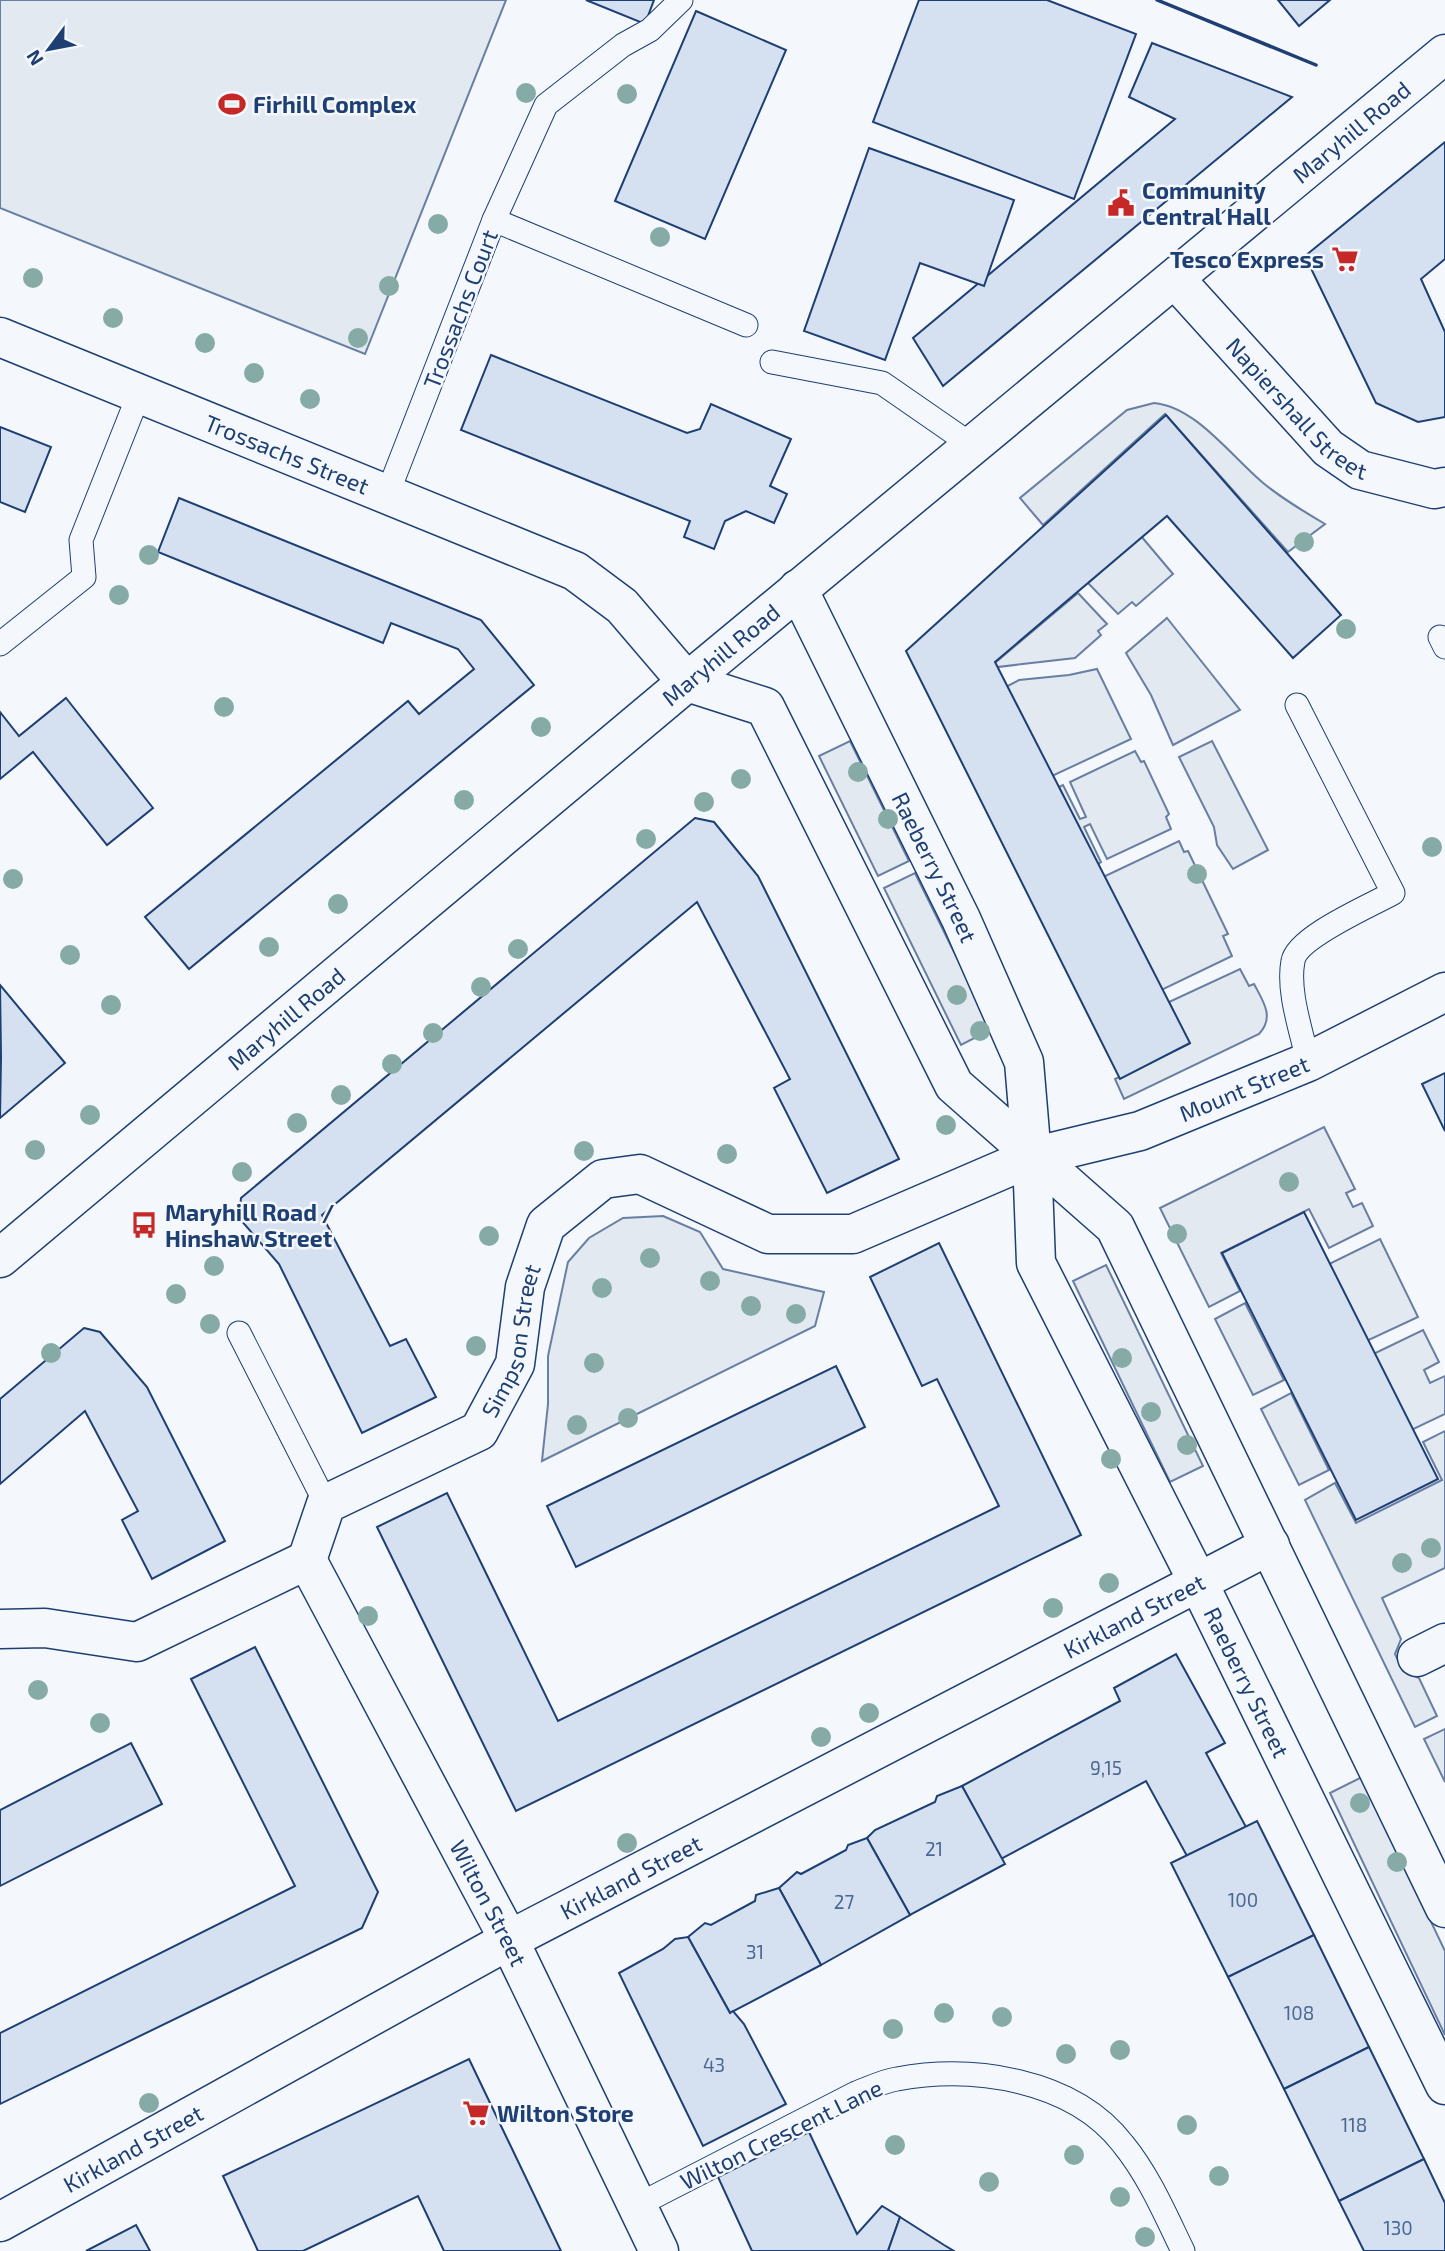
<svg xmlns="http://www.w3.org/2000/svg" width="1445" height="2251" font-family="'Exo 2',sans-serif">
<rect width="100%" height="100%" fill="#f4f7fb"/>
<g fill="#e3e9f0" stroke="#687fa3" stroke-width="2">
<path d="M0 0H506L365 354 0 208Z"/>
<path d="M1154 403C1196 407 1230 455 1262 482 1281 498 1303 511 1325 524L1288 552 1165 414 1043 525 1020 498 1127 410Z"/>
<path d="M1141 536 1173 574 1136 606 1132 602 1118 614 1088 583Z"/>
<path d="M1078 593 1107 624 1098 631 1101 635 1075 658 989 668Z"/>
<path d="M1167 618 1240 710 1173 745 1151 695 1126 653Z"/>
<path d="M1097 669 1131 739 1052 776 1000 690 1019 680 1069 675Z"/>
<path d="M850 741 909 861 878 876 819 756Z"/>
<path d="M1212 741 1268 850 1233 869 1217 845 1214 827 1179 757Z"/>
<path d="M1135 751 1141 762 1144 761 1169 814 1166 817 1171 829 1107 859 1090 824 1084 827 1101 862 1096 865 1059 787 1063 785 1080 819 1086 817 1070 782Z"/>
<path d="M1179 841 1184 852 1188 851 1228 934 1223 936 1232 956 1149 996 1101 878Z"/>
<path d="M915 873 992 1029 961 1045 884 888Z"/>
<path d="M1240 969 1249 986 1254 984C1263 1001 1275 1017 1259 1034L1124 1099 1115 1079 1189 1044 1169 1002Z"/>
<path d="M1324 1127 1355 1189 1346 1193 1353 1207 1362 1203 1373 1226 1329 1248 1309 1209 1221 1253 1240 1291 1209 1307 1160 1208Z"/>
<path d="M663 1216 700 1232 723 1269 824 1292 815 1326 542 1461 548 1404V1356L568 1262 589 1238 623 1218Z"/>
<path d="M1380 1239 1418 1317 1358 1345 1321 1268Z"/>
<path d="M1106 1265 1203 1466 1170 1482 1073 1281Z"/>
<path d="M1245 1303 1284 1380 1253 1395 1215 1319Z"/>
<path d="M1423 1330 1439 1362 1424 1370 1430 1383 1445 1376V1414L1403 1434 1365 1358Z"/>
<path d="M1291 1393 1329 1470 1299 1485 1261 1409Z"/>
<path d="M1445 1431V1568L1382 1598 1401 1639 1395 1654 1403 1671 1419 1678 1437 1716 1415 1727 1305 1500 1335 1483 1356 1523 1442 1480 1423 1442Z"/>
<path d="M1445 1729V1782L1424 1739Z"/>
<path d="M1362 1777 1445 1951V2035L1330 1793Z"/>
</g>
<g fill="#d5e0f0" stroke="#1d3f73" stroke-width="2">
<path d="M586 0H654L645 24Z"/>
<path d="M919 0H1047L1136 34 1074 199 873 122Z"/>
<path d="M1278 0H1330L1299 26Z"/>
<path d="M696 11 786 50 705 239 615 201Z"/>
<path d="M1152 43 1292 97 943 386 913 338 1175 119 1129 97Z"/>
<path d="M1445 142V259L1421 279 1445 332V417L1418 422 1376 403 1305 256Z"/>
<path d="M869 148 1014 200 984 286 920 263 885 360 804 331Z"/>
<path d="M491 355 687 433 700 429 711 404 791 439 770 486 787 494 774 523 746 511 725 521 714 549 684 537 690 521 461 430Z"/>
<path d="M1166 415 1341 615 1293 658 1167 516 995 662 1190 1043 1120 1079 906 651Z"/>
<path d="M0 427 51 447 25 512 0 502Z"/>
<path d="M179 498 481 620 534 685 189 969 145 917 408 701 419 714 474 669 458 649 391 623 383 643 158 552Z"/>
<path d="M66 698 153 808 107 845 33 752 0 779V712L19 736Z"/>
<path d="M695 818 714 822 758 876 899 1159 827 1193 774 1088 790 1079 697 902 322 1215 390 1346 406 1339 436 1397 362 1433 279 1264 239 1218 241 1198Z"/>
<path d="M0 985 65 1063 0 1118 1 1057Z"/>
<path d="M1445 1073V1131L1422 1084Z"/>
<path d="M1304 1212 1438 1479 1356 1520 1222 1253Z"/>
<path d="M939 1243 1081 1535 516 1811 377 1527 447 1493 558 1721 999 1506 937 1379 922 1386 870 1277Z"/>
<path d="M84 1328 100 1332 147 1387 225 1541 152 1579 122 1520 138 1511 85 1411 0 1484V1399Z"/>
<path d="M836 1366 865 1427 576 1567 547 1506Z"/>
<path d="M255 1647 378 1892 362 1928 0 2104V2033L295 1886 191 1679Z"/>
<path d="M1176 1654 1225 1743 1206 1753 1246 1827 1187 1856 1146 1781 1001 1859 962 1786 1120 1701 1114 1688Z"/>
<path d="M131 1743 162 1804 0 1886V1810Z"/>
<path d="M962 1786 1005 1864 910 1915 867 1838 875 1830 935 1802 937 1796Z"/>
<path d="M1257 1821 1314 1935 1228 1977 1171 1863Z"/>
<path d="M867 1838 910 1915 821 1965 779 1888 797 1872 801 1874 846 1850 848 1845Z"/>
<path d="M779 1888 821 1965 730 2013 688 1937 705 1923 711 1925 755 1901 756 1895Z"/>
<path d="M1314 1935 1369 2047 1284 2089 1228 1977Z"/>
<path d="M688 1937 730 2013 733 2011 744 2024 786 2104 703 2146 619 1973 663 1949 675 1939Z"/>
<path d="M1369 2047 1424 2159 1339 2201 1284 2089Z"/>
<path d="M469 2059 561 2251H444L418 2196 303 2251H258L223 2176Z"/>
<path d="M809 2132 857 2234 882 2206 900 2217 888 2251H752L718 2177Z"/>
<path d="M1424 2159 1445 2203V2251H1364L1339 2201Z"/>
<path d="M900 2217 944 2245 954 2251H888Z"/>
<path d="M136 2225 150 2251H86Z"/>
</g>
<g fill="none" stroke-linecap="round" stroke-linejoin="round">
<defs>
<g id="lane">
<path d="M494 220 546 105 623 45 650 30 681 0"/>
<path d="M772 362 882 383 973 446"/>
<path d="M387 495 494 220 746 325"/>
<path d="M1440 637 1445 647"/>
<path d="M0 644 84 577 81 540 139 394"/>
<path d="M1297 705 1393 893C1370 906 1297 937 1293 961 1287 992 1302 1032 1308 1062"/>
<path d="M239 1333 326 1504"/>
<path d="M636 2206 856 2093C870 2088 883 2081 897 2079 973 2065 1073 2079 1123 2144 1149 2176 1165 2214 1183 2251"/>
</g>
<g id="street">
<path id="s1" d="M0 337 575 571 622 606 687 682 765 707 954 1085 1115 1227 1445 1908"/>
<path id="s2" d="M798 589 961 919 1024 1062 1032 1157 1036 1263 1198 1582 1445 2085"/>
<path id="s3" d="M307 1560 509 1940 659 2251"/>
<path id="s4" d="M0 1629 45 1628 137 1642 307 1560 326 1504 479 1431 515 1364 525 1287 546 1225 603 1179 640 1174 768 1234H853L1032 1157 1140 1131 1308 1062 1445 992"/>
<path d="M1417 1657 1445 1643"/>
<path id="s5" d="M0 2222 509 1940 1270 1545"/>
</g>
<g id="secondary">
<path id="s6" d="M1176 280 1328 448 1360 470 1434 489 1445 487"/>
<path id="s7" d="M0 1258 687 682 1445 54"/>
</g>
</defs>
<use href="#lane" stroke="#1d3f73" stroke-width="25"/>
<use href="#street" stroke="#1d3f73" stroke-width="41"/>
<use href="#secondary" stroke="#1d3f73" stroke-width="41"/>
<use href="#lane" stroke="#f4f7fb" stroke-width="23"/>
<use href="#street" stroke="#f4f7fb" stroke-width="38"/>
<use href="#secondary" stroke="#f4f7fb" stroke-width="38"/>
<path stroke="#1d3f73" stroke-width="3.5" d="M1157 0 1316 65"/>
</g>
<g fill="#86aba6">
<circle cx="526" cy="93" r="10"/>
<circle cx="627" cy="94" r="10"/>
<circle cx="438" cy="224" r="10"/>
<circle cx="660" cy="237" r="10"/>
<circle cx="33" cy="278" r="10"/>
<circle cx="389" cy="286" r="10"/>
<circle cx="113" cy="318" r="10"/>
<circle cx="358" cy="338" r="10"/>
<circle cx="205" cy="343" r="10"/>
<circle cx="254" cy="373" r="10"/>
<circle cx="310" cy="399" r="10"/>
<circle cx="1304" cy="542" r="10"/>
<circle cx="149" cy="555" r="10"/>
<circle cx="119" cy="595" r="10"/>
<circle cx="1346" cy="629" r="10"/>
<circle cx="224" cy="707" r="10"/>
<circle cx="541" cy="727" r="10"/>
<circle cx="858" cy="772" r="10"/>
<circle cx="741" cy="779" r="10"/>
<circle cx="464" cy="800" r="10"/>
<circle cx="704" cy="802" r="10"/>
<circle cx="888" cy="819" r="10"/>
<circle cx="646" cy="839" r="10"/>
<circle cx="1432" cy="847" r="10"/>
<circle cx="1197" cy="874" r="10"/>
<circle cx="13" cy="879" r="10"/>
<circle cx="338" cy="904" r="10"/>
<circle cx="269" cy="947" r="10"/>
<circle cx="518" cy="949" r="10"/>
<circle cx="70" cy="955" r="10"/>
<circle cx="481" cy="987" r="10"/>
<circle cx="957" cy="995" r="10"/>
<circle cx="111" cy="1005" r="10"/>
<circle cx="980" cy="1031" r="10"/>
<circle cx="433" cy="1033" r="10"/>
<circle cx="392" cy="1064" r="10"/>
<circle cx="341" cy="1095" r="10"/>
<circle cx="90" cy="1115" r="10"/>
<circle cx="297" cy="1123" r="10"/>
<circle cx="946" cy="1125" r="10"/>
<circle cx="35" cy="1150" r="10"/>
<circle cx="584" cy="1151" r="10"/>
<circle cx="727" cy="1154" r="10"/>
<circle cx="242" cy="1172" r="10"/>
<circle cx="1289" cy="1182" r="10"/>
<circle cx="1177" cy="1234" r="10"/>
<circle cx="489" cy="1236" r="10"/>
<circle cx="650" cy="1258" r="10"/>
<circle cx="214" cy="1266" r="10"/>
<circle cx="710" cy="1281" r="10"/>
<circle cx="602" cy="1288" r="10"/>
<circle cx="176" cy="1294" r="10"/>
<circle cx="751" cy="1306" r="10"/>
<circle cx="796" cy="1314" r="10"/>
<circle cx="210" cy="1324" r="10"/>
<circle cx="476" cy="1346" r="10"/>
<circle cx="51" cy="1353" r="10"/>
<circle cx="1122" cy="1358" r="10"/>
<circle cx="594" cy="1363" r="10"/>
<circle cx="1151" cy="1412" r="10"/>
<circle cx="628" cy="1418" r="10"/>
<circle cx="577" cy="1425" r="10"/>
<circle cx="1187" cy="1445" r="10"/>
<circle cx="1111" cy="1459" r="10"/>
<circle cx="1431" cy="1548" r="10"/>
<circle cx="1402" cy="1563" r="10"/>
<circle cx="1109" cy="1583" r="10"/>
<circle cx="1053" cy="1608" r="10"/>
<circle cx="368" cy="1616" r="10"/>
<circle cx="38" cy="1690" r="10"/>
<circle cx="869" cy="1713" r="10"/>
<circle cx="100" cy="1723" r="10"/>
<circle cx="821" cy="1737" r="10"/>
<circle cx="1360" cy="1803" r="10"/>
<circle cx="627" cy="1843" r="10"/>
<circle cx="1397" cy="1862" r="10"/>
<circle cx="944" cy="2013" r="10"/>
<circle cx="1002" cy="2017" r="10"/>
<circle cx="893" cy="2029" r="10"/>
<circle cx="1120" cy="2050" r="10"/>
<circle cx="1066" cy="2054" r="10"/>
<circle cx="149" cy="2103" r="10"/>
<circle cx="1187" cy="2125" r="10"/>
<circle cx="895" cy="2145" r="10"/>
<circle cx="1074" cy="2155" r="10"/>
<circle cx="1219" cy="2176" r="10"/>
<circle cx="989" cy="2182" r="10"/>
<circle cx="1120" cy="2197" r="10"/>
<circle cx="1145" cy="2237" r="10"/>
</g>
<defs>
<symbol id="stadium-bare" viewBox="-9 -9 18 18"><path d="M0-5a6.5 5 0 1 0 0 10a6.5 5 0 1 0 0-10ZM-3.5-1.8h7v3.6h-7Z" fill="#c62828" stroke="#f4f7fb" stroke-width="2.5" paint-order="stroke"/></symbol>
<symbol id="civic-bare" viewBox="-9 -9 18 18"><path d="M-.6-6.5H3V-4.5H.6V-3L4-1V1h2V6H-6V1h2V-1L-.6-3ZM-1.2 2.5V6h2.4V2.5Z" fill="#c62828" stroke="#f4f7fb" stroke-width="2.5" paint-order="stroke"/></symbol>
<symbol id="supermarket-bare" viewBox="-9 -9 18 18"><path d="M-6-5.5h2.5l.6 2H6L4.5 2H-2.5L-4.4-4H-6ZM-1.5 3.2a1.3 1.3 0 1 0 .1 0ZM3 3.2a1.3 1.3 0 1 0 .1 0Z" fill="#c62828" stroke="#f4f7fb" stroke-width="2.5" paint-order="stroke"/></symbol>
<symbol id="bus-bare" viewBox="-9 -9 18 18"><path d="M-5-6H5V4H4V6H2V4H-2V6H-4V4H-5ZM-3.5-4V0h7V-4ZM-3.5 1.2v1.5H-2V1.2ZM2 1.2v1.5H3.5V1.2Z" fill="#c62828" stroke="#f4f7fb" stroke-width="2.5" paint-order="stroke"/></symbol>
</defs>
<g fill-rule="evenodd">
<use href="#stadium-bare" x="213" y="85" width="38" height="38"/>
<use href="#civic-bare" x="1102" y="184" width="38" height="38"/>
<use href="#supermarket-bare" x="1326" y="240" width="38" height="38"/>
<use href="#bus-bare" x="125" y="1206" width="38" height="38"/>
<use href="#supermarket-bare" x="457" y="2094" width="38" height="38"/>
</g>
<g text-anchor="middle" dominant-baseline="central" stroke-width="5" stroke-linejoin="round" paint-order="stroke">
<g font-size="19" fill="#4b6792">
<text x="1106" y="1767">9,15</text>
<text x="934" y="1848">21</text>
<text x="1243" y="1899">100</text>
<text x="844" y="1901">27</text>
<text x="755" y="1951">31</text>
<text x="1299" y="2012">108</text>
<text x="714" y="2064">43</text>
<text x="1354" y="2124">118</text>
<text x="1398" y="2227">130</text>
</g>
<g font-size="23" font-weight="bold" fill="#1d3f73" stroke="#f4f7fb" text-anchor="start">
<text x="253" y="104">Firhill Complex</text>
<text x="1142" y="190">Community<tspan x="1142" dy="26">Central Hall</tspan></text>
<text x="1324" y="259" text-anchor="end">Tesco Express</text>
<text x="165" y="1212">Maryhill Road /<tspan x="165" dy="26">Hinshaw Street</tspan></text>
<text x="497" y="2113">Wilton Store</text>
</g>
<g font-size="23" fill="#1d3f73" stroke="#f4f7fb">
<text stroke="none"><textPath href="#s7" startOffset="1759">Maryhill Road</textPath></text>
<text transform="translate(460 309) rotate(-69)">Trossachs Court</text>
<text stroke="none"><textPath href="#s6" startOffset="177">Napiershall Street</textPath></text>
<text stroke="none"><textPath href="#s1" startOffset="310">Trossachs Street</textPath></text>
<text stroke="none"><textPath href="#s7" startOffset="940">Maryhill Road</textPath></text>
<text stroke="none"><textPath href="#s2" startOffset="310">Raeberry Street</textPath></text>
<text stroke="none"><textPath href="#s7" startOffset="373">Maryhill Road</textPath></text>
<text stroke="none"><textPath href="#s4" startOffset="1530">Mount Street</textPath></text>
<text stroke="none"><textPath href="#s4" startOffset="653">Simpson Street</textPath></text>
<text stroke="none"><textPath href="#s5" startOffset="1286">Kirkland Street</textPath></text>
<text stroke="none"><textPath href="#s2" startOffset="1195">Raeberry Street</textPath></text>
<text stroke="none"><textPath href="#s5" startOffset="719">Kirkland Street</textPath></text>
<text stroke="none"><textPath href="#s3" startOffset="388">Wilton Street</textPath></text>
<text transform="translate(781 2134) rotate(-26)">Wilton Crescent Lane</text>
<text stroke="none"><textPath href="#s5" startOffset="152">Kirkland Street</textPath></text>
</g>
</g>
<g transform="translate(49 49) rotate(238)" stroke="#f4f7fb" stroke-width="5" paint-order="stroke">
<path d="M0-5L12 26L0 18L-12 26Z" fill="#1d3f73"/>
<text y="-10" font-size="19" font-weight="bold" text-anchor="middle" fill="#1d3f73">N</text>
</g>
</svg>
